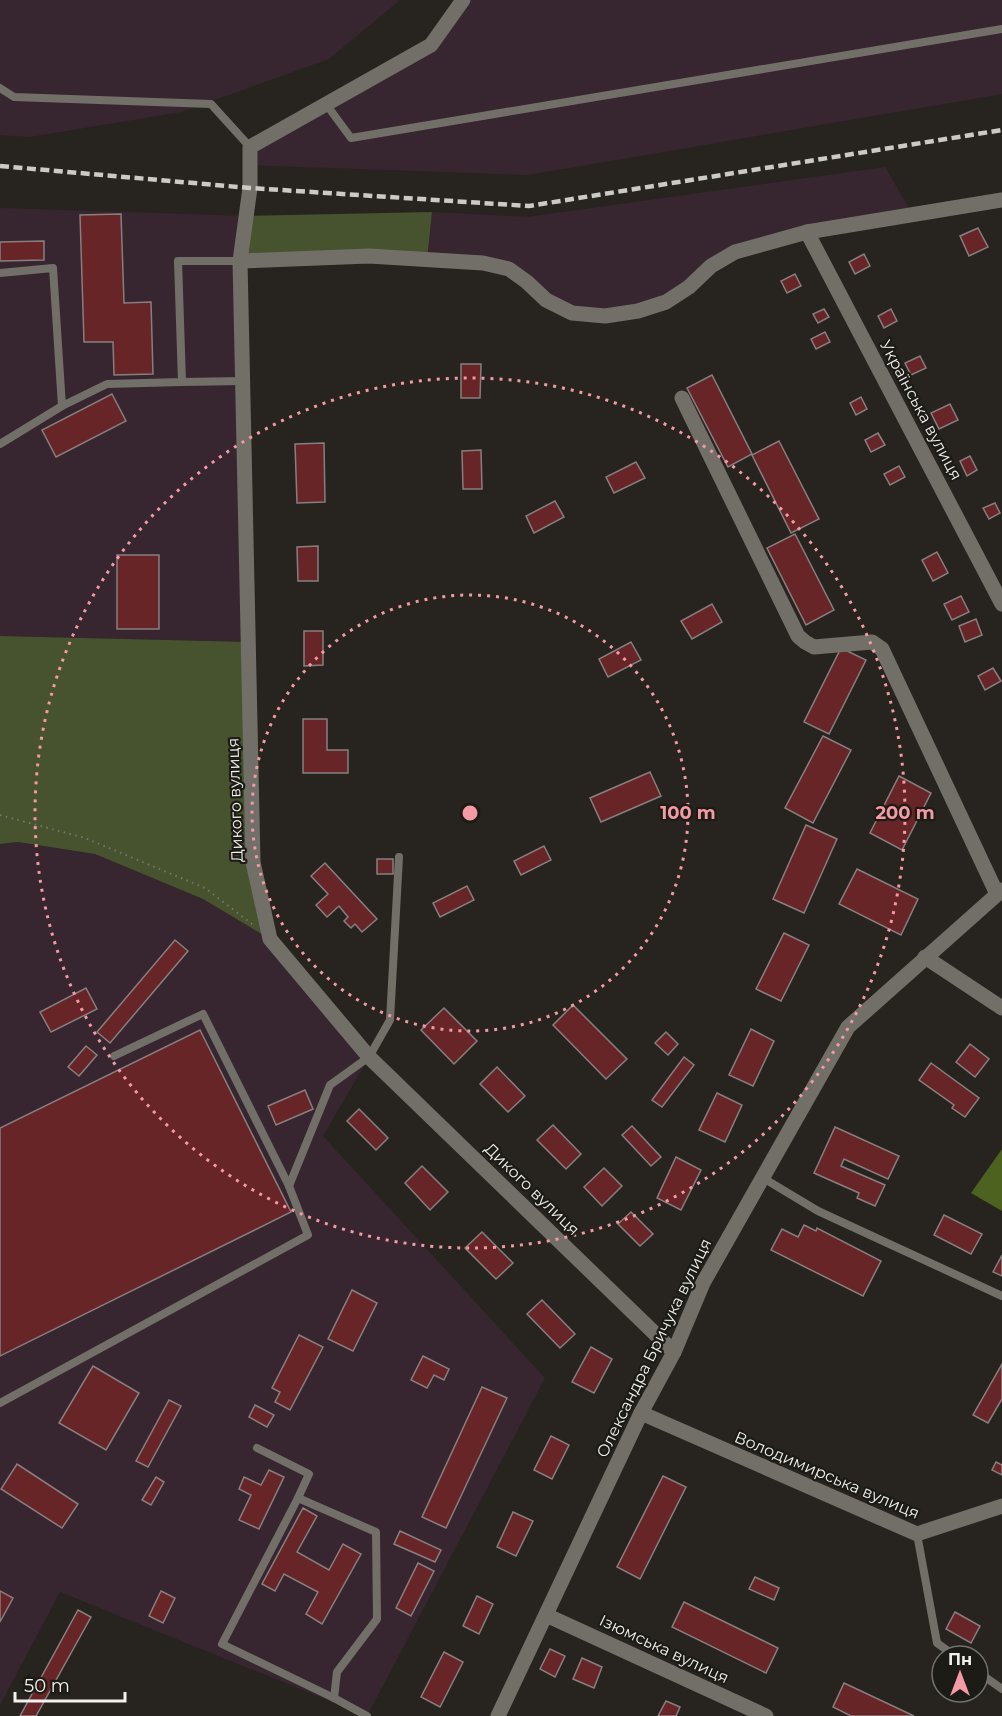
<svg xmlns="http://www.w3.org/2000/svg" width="1002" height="1716" font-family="Montserrat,sans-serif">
<rect width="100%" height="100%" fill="#27241f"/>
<g fill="#372630">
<path d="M0 0H400L329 59 181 112 30 137 0 135Z"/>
<path d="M466 0H1002V94L528 175 250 165V147L431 45Z"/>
<path d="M885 167 913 215 735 252 666 302 572 313 509 269 427 260 432 212 527 217Z"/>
<path d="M0 208 246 216 249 642 0 636Z"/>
<path d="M18 842 95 854 203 899 270 939 369 1057 323 1136 545 1378 367 1716 60 1592 0 1705V844Z"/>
</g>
<g fill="#46532e">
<path d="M432 212 427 260 240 261 246 216Z"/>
<path d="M0 636 249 642 253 862 270 939 203 899 95 854 18 842 0 844Z"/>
</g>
<path fill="#4d621e" d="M1002 1149V1211L971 1193Z"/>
<g fill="#682528" stroke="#877f7f" stroke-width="1.5">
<path d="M121 214 124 303 151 302 153 374 114 375 113 342H84L80 215Z"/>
<path d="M978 228 988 247 969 256 960 236Z"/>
<path d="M44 241V260L0 261V242Z"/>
<path d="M864 254 870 266 855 274 849 262Z"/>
<path d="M795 274 801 286 787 293 781 281Z"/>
<path d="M824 309 829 317 818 323 813 314Z"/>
<path d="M891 309 897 321 884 328 878 316Z"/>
<path d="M825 332 830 342 816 349 811 339Z"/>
<path d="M920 356 926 368 911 375 905 363Z"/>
<path d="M461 364H481L480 398H461Z"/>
<path d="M712 375 752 454 728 467 687 388Z"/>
<path d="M112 394 126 421 56 457 42 430Z"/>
<path d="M861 397 867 409 856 415 850 403Z"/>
<path d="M950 404 958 420 939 429 931 413Z"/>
<path d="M878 433 885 445 871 452 865 440Z"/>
<path d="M779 441 819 519 791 533 752 455Z"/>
<path d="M324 443 325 502 297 503 295 444Z"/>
<path d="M481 450 482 489H463L462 451Z"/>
<path d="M970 456 977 470 967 476 960 461Z"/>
<path d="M636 462 645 478 614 493 606 477Z"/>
<path d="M899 466 905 477 890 485 884 474Z"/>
<path d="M555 501 564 517 534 533 526 516Z"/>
<path d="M995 503 1000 513 989 519 983 508Z"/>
<path d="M795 534 834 610 806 625 767 548Z"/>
<path d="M318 546V581H298L297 547Z"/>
<path d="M937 552 948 573 933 581 922 560Z"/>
<rect x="117" y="555" width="42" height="74"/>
<path d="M961 596 969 612 952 620 944 604Z"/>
<path d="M712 604 722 622 692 639 681 621Z"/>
<path d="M976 619 982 635 965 642 959 626Z"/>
<path d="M304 631H323V665L304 666Z"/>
<path d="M631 642 641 660 608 677 599 659Z"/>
<path d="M841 648 866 660 829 734 804 722Z"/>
<path d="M993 668 1001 681 985 690 978 676Z"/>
<path d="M303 719H327V750H348V773H303Z"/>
<path d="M823 736 851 750 813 823 785 808Z"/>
<path d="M650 772 661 796 601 822 590 798Z"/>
<path d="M899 776 931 793 902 850 870 833Z"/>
<path d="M806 825 837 839 804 913 773 899Z"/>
<path d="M544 846 551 860 521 875 514 861Z"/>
<rect x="377" y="859" width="16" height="15"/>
<path d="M325 863 377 919 362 932 355 924 351 928 344 921 348 917 339 906 327 917 316 905 328 894 311 876Z"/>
<path d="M857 869 918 899 901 935 839 904Z"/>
<path d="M467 886 474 900 440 917 433 903Z"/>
<path d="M784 933 809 945 781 1001 756 989Z"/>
<path d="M175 940 188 951 110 1043 97 1032Z"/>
<path d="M86 988 97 1009 51 1032 40 1012Z"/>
<path d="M573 1005 627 1059 606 1079 553 1025Z"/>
<path d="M444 1008 477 1041 454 1064 421 1030Z"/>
<path d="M751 1029 774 1041 753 1086 729 1075Z"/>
<path d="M200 1030 291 1212 0 1356V1128Z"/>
<path d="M666 1032 678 1044 668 1055 655 1043Z"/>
<path d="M970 1044 989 1059 975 1077 956 1062Z"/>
<path d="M86 1046 97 1055 79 1076 68 1067Z"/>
<path d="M684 1057 694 1065 662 1107 652 1100Z"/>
<path d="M931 1063 979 1098 965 1117 952 1108 954 1105 919 1080Z"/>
<path d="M497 1067 525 1096 508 1112 480 1084Z"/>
<path d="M305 1090 313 1109 276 1125 268 1106Z"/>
<path d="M717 1093 742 1105 725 1142 699 1130Z"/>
<path d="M359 1109 388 1138 376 1150 347 1121Z"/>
<path d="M553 1125 581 1154 566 1169 537 1140Z"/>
<path d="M632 1126 661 1157 651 1166 622 1135Z"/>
<path d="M835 1127 899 1156 888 1179 844 1159 841 1166 885 1185 875 1206 857 1198 859 1193 814 1173Z"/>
<path d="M676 1157 701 1170 681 1210 657 1198Z"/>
<path d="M422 1166 448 1192 430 1210 405 1183Z"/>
<path d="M604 1168 622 1186 602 1206 584 1187Z"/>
<path d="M631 1212 653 1234 640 1246 618 1224Z"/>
<path d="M944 1215 982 1234 971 1254 934 1235Z"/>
<path d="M804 1225 816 1231 817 1228 881 1261 863 1296 771 1250 782 1229 798 1237Z"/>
<path d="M482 1232 513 1263 496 1279 465 1248Z"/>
<path d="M1002 1255V1276L993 1272Z"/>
<path d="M352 1290 377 1303 353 1351 328 1339Z"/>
<path d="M542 1300 575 1334 560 1348 527 1314Z"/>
<path d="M299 1335 323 1347 290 1410 275 1402 280 1392 272 1388Z"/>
<path d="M591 1347 612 1359 594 1393 572 1382Z"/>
<path d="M423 1356 449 1369 444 1380 434 1375 427 1388 411 1380Z"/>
<path d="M1002 1364V1399L988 1423 973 1415Z"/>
<path d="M93 1366 139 1393 106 1450 59 1423Z"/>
<path d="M482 1387 507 1398 446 1528 422 1517Z"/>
<path d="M169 1400 181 1406 148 1467 136 1461Z"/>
<path d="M255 1405 274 1415 267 1427 249 1417Z"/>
<path d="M551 1436 569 1445 552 1479 534 1470Z"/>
<path d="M996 1462 1002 1465V1475L992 1470Z"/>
<path d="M17 1464 78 1504 62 1528 1 1489Z"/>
<path d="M269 1470 284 1477 259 1529 239 1520 251 1495 239 1489 244 1477 261 1485Z"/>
<path d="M663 1476 686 1487 640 1579 617 1567Z"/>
<path d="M156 1477 164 1482 151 1505 142 1500Z"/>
<path d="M303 1508 317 1516 297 1552 329 1570 343 1544 361 1554 322 1624 306 1614 318 1592 284 1574 275 1591 262 1584Z"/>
<path d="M513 1512 533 1521 516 1556 497 1547Z"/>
<path d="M400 1531 441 1550 435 1562 394 1544Z"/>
<path d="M418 1563 434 1571 411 1616 396 1608Z"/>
<path d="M755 1577 779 1588 774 1600 749 1589Z"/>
<path d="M0 1591 13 1598 0 1622Z"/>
<path d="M161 1591 175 1598 163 1623 149 1616Z"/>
<path d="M477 1596 493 1604 479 1634 463 1626Z"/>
<path d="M684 1602 778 1648 766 1673 672 1627Z"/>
<path d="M78 1610 91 1617 36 1716H20Z"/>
<path d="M955 1612 980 1626 971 1643 946 1629Z"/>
<path d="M550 1649 565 1656 555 1677 540 1669Z"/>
<path d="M444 1652 463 1662 440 1707 421 1697Z"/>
<path d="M582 1658 602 1667 594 1688 573 1679Z"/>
<path d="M844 1683 914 1716H851L833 1707Z"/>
<path d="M666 1701 680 1707 676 1716H658Z"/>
</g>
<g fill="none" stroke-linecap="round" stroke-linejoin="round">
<path stroke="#777570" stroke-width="2" stroke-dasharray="1.5 4.5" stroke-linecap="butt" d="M0 815 85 838 205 888 252 924"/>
<g stroke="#726f69" stroke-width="8">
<path d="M0 88 14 97 211 104 250 147"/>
<path d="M326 104 351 138 1002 29"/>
<path d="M0 273 53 268 62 406"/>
<path d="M182 382 243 381"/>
<path d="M0 444 62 406 107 384 182 382 178 261H240"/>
<path d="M763 1178 818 1211 1002 1296"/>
<path d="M289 1186 330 1085 369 1057 390 1020 399 857"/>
<path d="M0 1403 308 1235 289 1186 203 1014 114 1056"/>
<path d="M257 1448 309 1474 298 1498 222 1644 334 1698 367 1716"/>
<path d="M298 1498 376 1532 377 1619 337 1672 334 1698"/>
<path d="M917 1534 937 1643 955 1656"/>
<path d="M978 1672 1002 1689"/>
</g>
<g stroke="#726f69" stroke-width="15">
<path d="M463 0 431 45 250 147V188L240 261 253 862 270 939 369 1057 674 1352"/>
<path d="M807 232 1002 604"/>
<path d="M240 261 369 256 483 263 509 269 527 282 546 300 572 313 605 316 638 311 666 302 689 287 711 266 735 252 807 232 1002 200"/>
<path d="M682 398 798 636 805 642 814 647 872 642 882 649 997 894"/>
<path d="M925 957 1002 1008"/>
<path d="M641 1413 917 1534 1002 1506"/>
<path d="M546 1615 766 1716"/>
<path d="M498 1716 641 1413 674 1352 703 1283 848 1027 1002 890"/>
</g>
<path stroke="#cbcac5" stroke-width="4.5" stroke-dasharray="9 4.5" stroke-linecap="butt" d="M0 166 250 188 529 206 1002 130"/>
</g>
<g fill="none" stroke="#f49aa4" stroke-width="3" stroke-dasharray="3 6">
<circle cx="470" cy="813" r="218"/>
<circle cx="470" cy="813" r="435"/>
</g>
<g text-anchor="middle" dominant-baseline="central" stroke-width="4.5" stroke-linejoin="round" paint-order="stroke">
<g font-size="16" fill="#f2f1ed" stroke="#1d1b16">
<text transform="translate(921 410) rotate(62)">Українська вулиця</text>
<text transform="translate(235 800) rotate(-92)">Дикого вулиця</text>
<text transform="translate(532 1189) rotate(44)">Дикого вулиця</text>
<text transform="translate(654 1348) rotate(-64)">Олександра Бричука вулиця</text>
<text transform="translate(827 1475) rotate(23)">Володимирська вулиця</text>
<text transform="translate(664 1649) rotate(25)">Ізюмська вулиця</text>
</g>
</g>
<circle cx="470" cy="813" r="9" fill="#f49aa4" stroke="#1d1b16" stroke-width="3"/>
<g font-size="18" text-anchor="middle" font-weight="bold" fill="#f49aa4" stroke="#1d1b16" stroke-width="4.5" stroke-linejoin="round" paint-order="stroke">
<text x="688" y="819">100 m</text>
<text x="905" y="819">200 m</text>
</g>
<g transform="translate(960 1674)"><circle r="28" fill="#1d1b16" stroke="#72716c" stroke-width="1.5"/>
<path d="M0-4.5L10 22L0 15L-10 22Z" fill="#f49aa4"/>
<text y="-9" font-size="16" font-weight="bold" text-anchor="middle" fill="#f2f1ed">Пн</text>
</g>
<path d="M15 1692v9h110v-9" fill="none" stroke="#f2f1ed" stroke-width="3"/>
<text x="24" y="1692" font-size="18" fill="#f2f1ed" stroke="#1d1b16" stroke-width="4.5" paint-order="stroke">50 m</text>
</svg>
